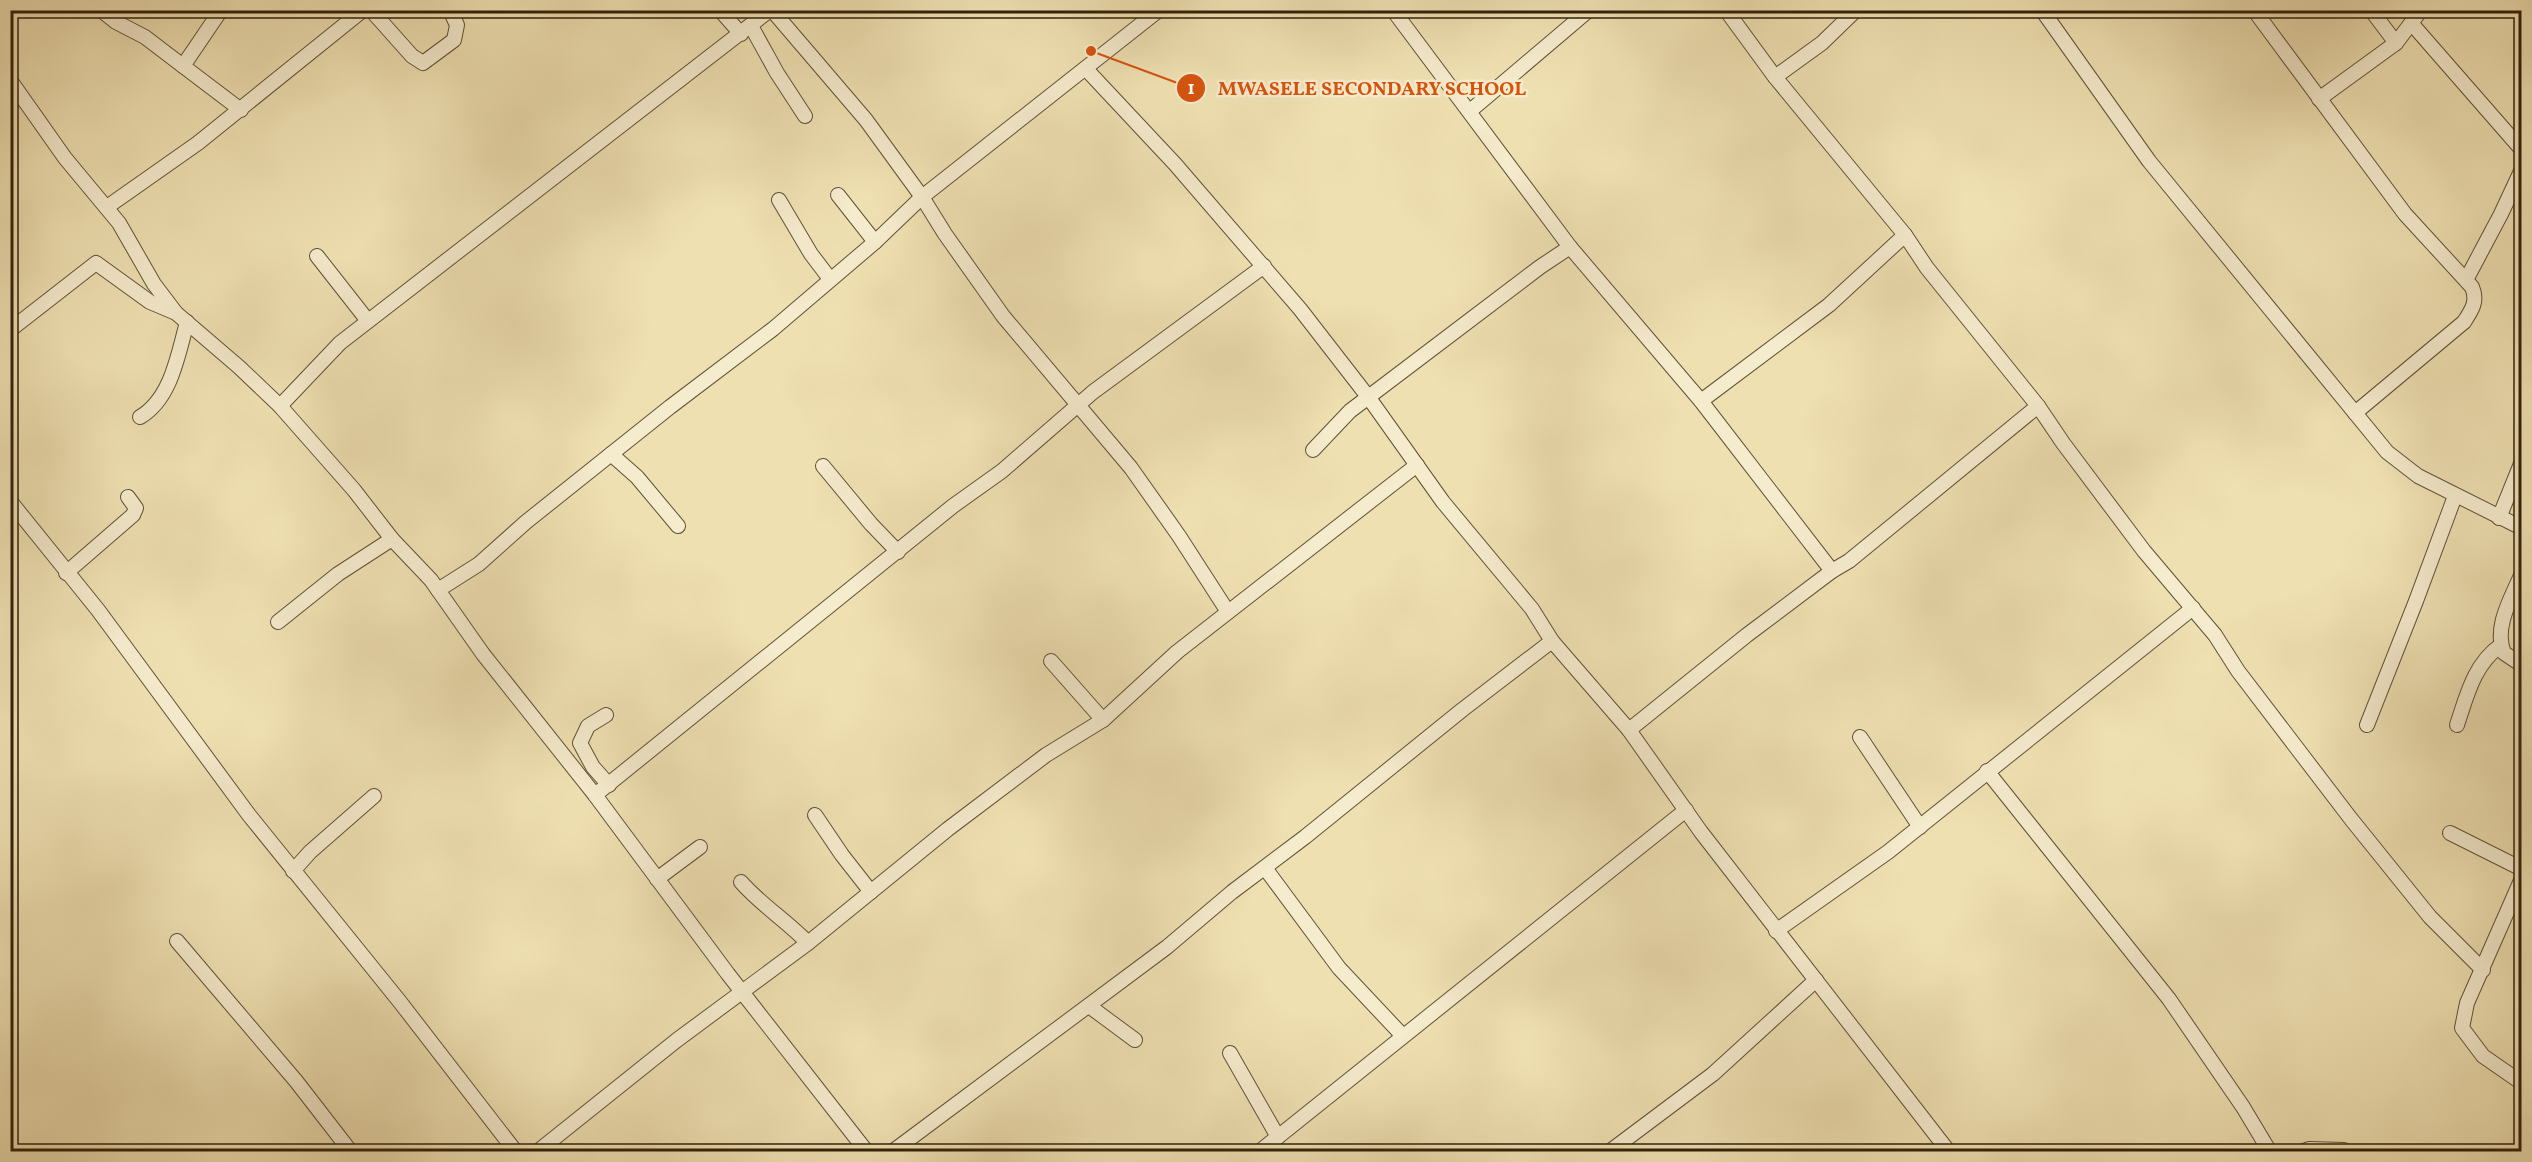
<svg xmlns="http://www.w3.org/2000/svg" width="2532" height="1162" font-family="Vollkorn,serif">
<rect width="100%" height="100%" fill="#efe0b2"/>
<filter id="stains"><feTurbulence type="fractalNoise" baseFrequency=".00333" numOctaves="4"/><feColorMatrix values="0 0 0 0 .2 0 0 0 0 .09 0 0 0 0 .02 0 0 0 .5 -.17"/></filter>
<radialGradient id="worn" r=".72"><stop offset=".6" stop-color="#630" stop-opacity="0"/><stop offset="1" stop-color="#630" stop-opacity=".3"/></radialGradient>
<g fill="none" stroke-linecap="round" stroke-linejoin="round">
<defs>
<g id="minor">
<path d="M101 10 116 22 145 37 183 66"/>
<path d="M221 10 183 66 241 110"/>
<path d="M371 10 412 56 423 63 454 40 457 25 450 10"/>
<path d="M720 10 741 34"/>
<path d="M772 10 866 120 922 197 945 234 1003 316 1131 468 1179 536 1228 612"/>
<path d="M1393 10 1570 247 1701 401 1832 571"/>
<path d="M1726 10 1775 77 1905 235 1927 268 2038 406 2063 443 2144 551 2215 635 2238 671 2351 819 2430 917 2483 970"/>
<path d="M2042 10 2149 161 2387 452 2418 476 2522 528"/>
<path d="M2254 10 2405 214 2472 287C2478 301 2472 310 2464 322L2355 413"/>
<path d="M2371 10 2396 43"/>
<path d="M2412 24 2522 150"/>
<path d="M751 26 777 73 805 116"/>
<path d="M1086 69 1175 164 1300 309 1369 398 1443 502 1532 609 1552 641 1629 730 1701 832 1949 1152"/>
<path d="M1775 77 1822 43 1856 10"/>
<path d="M10 80 65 158 119 223 154 284 176 313 239 367 280 406 354 490 392 539 431 580 483 654 595 795 728 974 867 1152"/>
<path d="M2319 99 2396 43 2421 10"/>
<path d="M1470 111 1589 10"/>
<path d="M838 195 875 242"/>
<path d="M779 200 811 254 830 279"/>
<path d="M107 207 198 143 363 10"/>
<path d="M317 256 368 321"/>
<path d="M2466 280 2501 214 2522 169"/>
<path d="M10 330 96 263 150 302 176 313"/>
<path d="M1701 401 1829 305 1905 235"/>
<path d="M280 406 340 343 770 10"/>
<path d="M140 417C171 399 178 355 187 322"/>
<path d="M1313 450 1350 411 1540 267 1570 247"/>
<path d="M611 454 637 477 678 526"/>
<path d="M823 466 871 524 898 552"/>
<path d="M10 501 98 610 249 815 400 1002 516 1152"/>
<path d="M2499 518 2522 461"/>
<path d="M66 573 133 515 136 508 128 497"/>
<path d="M2522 573C2512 597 2493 627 2504 653L2522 665"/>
<path d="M438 590 479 564 526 522 670 407 773 329 875 242 922 197 1159 10"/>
<path d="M278 622 338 574 392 539"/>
<path d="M1051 661 1103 720"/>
<path d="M606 715 588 726 580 743 593 767 609 785"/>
<path d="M2367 725 2416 601 2455 496"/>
<path d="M2457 725C2467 695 2474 664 2501 645"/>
<path d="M1629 730 1747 635 1832 571 1849 561 2038 406"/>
<path d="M1860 737 1920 827"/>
<path d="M1987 771 2169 999 2243 1107 2270 1152"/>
<path d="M595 795 953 506 1002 471 1093 392 1264 266"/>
<path d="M815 815 842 855 871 892"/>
<path d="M2450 833 2522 869"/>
<path d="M1265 868 1339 968 1402 1035"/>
<path d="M293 871 310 852 374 796"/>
<path d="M2522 878 2467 1003 2462 1028 2483 1056 2522 1083"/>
<path d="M657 879 700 847"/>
<path d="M741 882C761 905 787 921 808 943"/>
<path d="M1776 931 1888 852 2193 608"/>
<path d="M177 941 296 1081 351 1152"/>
<path d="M1089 1006 1135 1040"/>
<path d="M1230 1053 1278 1137"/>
<path d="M537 1152 677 1040 808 943 948 829 1046 755 1103 720 1177 652 1417 465"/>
<path d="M892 1152 1167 947 1232 892 1305 837 1462 710 1552 641"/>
<path d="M1259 1152 1686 810"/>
<path d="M1609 1152 1713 1074 1816 980"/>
<path d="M2301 1152 2309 1149 2344 1150"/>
</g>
</defs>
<use href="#minor" stroke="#615135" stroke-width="16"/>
<use href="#minor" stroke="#f5ebcd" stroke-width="14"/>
</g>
<path fill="none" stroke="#d6530c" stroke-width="2" d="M1091 51L1191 88"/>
<g fill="#d6530c" stroke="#f5ebcd" stroke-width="2">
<circle cx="1091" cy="51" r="6"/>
<circle cx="1191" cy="88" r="15"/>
</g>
<g font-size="18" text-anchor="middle" font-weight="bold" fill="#fff">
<text x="1191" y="94">1</text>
</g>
<g font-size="20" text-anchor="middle" font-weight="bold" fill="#d6530c" stroke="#f5ebcd" stroke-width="5" stroke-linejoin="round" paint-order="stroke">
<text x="1372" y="95">MWASELE SECONDARY SCHOOL</text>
</g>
<rect width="2532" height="1162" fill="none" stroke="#efe0b2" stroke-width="36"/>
<rect x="12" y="12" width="2508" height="1138" fill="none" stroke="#32210b" stroke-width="3"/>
<rect x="18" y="18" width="2496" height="1126" fill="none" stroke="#32210b" stroke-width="1.5"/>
<rect width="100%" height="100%" filter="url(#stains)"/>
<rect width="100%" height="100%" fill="url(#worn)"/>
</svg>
